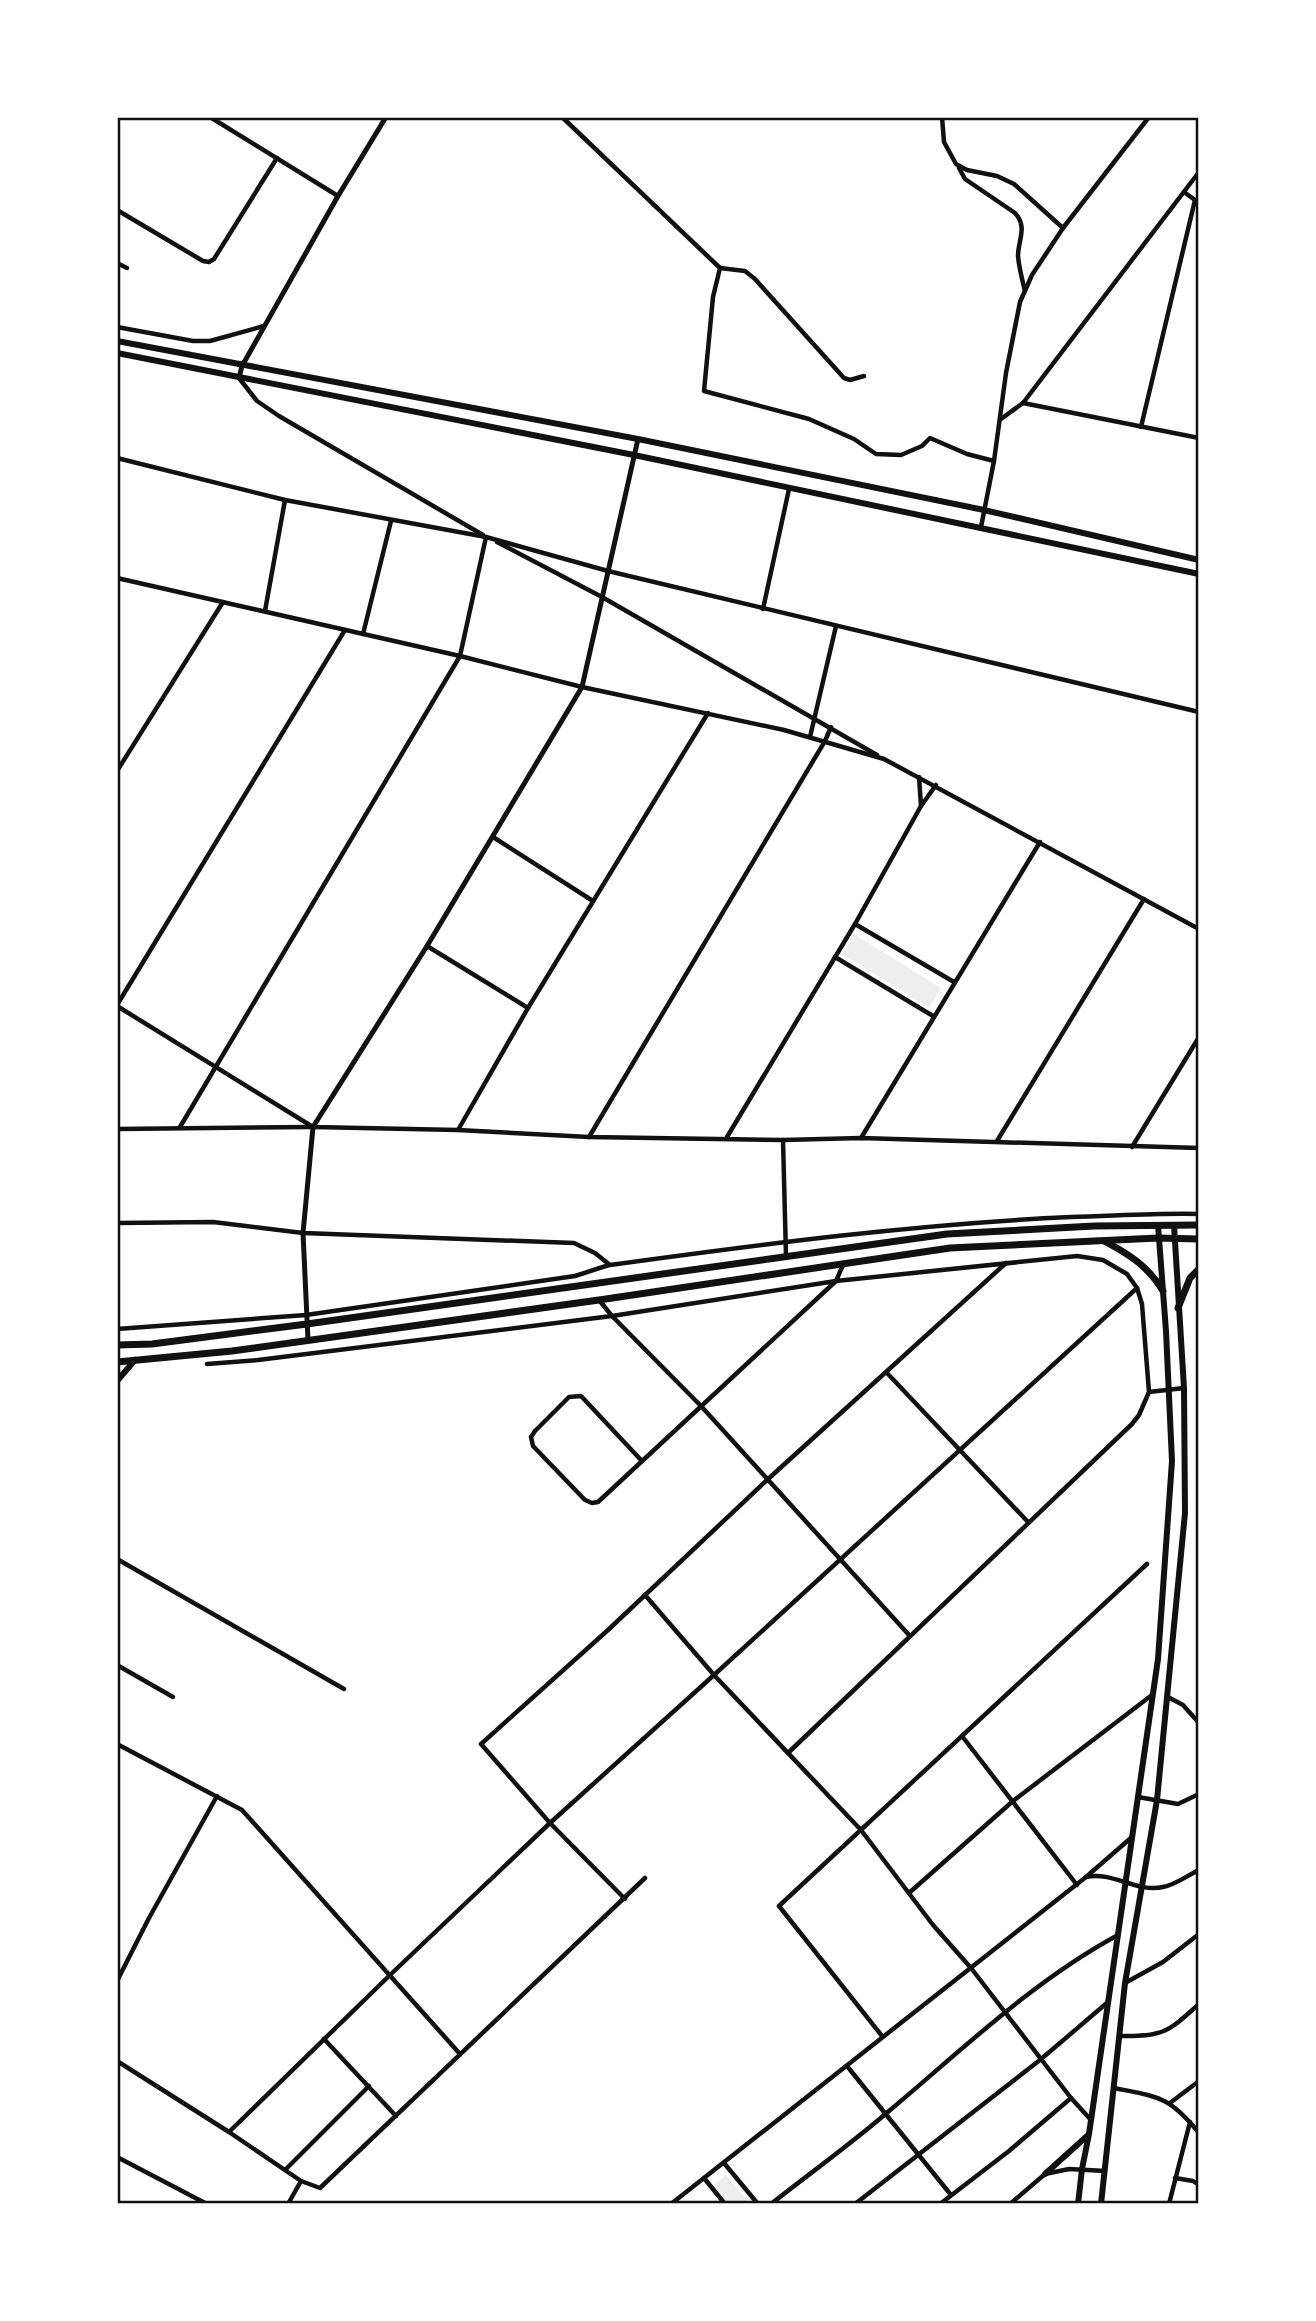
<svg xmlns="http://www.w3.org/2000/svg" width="1316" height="2321" font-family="'Archivo Narrow',sans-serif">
<rect width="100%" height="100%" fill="#fff"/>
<g fill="#eee">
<path d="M854 934 941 988 929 1008 842 954Z"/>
<path d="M726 2175 750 2204H728L713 2186Z"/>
</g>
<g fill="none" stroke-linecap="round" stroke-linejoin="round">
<g stroke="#111" stroke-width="4.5">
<path d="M210 117 338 196"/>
<path d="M562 117 720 268"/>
<path d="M942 117 944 142 956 164 967 170 997 176 1014 184 1063 228"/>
<path d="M959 168 965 179 1015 213C1028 227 1018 240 1018 256 1019 268 1022 279 1025 291"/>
<path d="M1184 192 1199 203"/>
<path d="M117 210 203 261 209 262 214 259 277 158"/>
<path d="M117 263 127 268"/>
<path d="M117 327 193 341H210L264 326"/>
<path d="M864 376 850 380 844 378 755 279 745 271 720 268 713 297 704 391 809 419 854 439 876 454 901 455 922 446 930 438 967 454 994 461"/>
<path d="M239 378 257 401 279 416 483 535"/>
<path d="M1023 403 1199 172"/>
<path d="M1001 419 1023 403 1199 438"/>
<path d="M1141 427 1195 200"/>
<path d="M117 458 285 500 486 537 608 571 1199 712"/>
<path d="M981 527 994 461 1006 373 1020 302 1032 275 1063 228 1149 117"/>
<path d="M497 542 602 597 877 755"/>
<path d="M117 578 460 656 582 687 784 730 884 759 1199 929"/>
<path d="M763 609 789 489"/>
<path d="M265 611 285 500"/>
<path d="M363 634 391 521"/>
<path d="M810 737 836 626"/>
<path d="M117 771 223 602"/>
<path d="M919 777 921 806 936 785"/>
<path d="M493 837 593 901"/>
<path d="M855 924 954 982"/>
<path d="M427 946 528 1008"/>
<path d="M835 957 933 1016"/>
<path d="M117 1005 345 630"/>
<path d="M117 1006 313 1127 458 1130 589 1137 783 1140 861 1138 1199 1148"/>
<path d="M180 1127 460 656 486 537"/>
<path d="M117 1129 312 1127"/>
<path d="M458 1130 528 1008 708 713"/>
<path d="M589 1137 825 741 831 727"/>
<path d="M727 1137 855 924 921 806"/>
<path d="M861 1138 1040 842"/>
<path d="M783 1140 786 1256"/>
<path d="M997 1141 1144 899"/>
<path d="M1132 1147 1199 1037"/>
<path d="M117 1223 213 1222 303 1233 574 1243 595 1253 610 1265C763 1244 916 1224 1071 1217 1114 1216 1156 1213 1199 1214"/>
<path d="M599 1300 612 1316 701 1406 909 1635"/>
<path d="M117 1329 306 1315 575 1276 609 1265"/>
<path d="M207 1364 258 1360 612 1316 836 1281 598 1502 592 1503 585 1500 533 1446 531 1437 535 1431 569 1397 581 1396 641 1460"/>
<path d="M887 1373 1028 1522"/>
<path d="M1149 1392 1184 1388"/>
<path d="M117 1559 344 1689"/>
<path d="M645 1595 714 1675 861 1830 933 1925 971 1968 1071 2098 1009 2151 940 2204"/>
<path d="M117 1665 173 1697"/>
<path d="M1168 1697 1183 1705 1199 1723"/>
<path d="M962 1736 1077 1885"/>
<path d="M117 1744 242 1810 460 2054"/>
<path d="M788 1753 1132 1424 1139 1415 1149 1392 1142 1304 1137 1288 1127 1274 1103 1260 1077 1256 836 1281 843 1265"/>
<path d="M1138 1797 1178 1804 1199 1794"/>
<path d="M1086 1877 1132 1837"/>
<path d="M909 1893 1013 1801 1152 1695"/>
<path d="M625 1899 550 1823 481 1744 608 1630 767 1480 1006 1263"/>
<path d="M117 1981 149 1918 217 1796"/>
<path d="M1125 1983 1163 1962 1199 1934"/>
<path d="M882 2036 779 1906 1147 1564"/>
<path d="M1120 2036C1163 2037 1168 2032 1199 2004"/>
<path d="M324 2039 396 2116"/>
<path d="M117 2061 229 2132 301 2181 320 2188 645 1878"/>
<path d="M847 2066 951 2195"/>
<path d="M1114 2088C1159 2097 1169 2096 1199 2133"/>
<path d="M1071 2098 1091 2120"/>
<path d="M1170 2103 1199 2081"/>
<path d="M229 2132 390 1975 550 1823 714 1675 1137 1288"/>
<path d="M117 2157 207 2204"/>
<path d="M724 2163 758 2204"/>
<path d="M285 2170 369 2086"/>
<path d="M704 2178 725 2204"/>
<path d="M1175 2178 1193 2181 1199 2185"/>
<path d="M288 2204 301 2181"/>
<path d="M671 2204 1086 1877C1113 1871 1136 1893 1163 1887 1175 1885 1188 1875 1199 1870"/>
<path d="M771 2204C810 2173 851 2144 889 2111 963 2049 1033 1981 1118 1935"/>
<path d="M855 2204 1040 2060 1108 2002"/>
<path d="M1010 2204 1045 2174 1069 2169 1105 2171"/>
<path d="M1169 2204 1190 2122"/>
</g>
<g stroke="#111" stroke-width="5">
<path d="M239 378 242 366 338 196 386 117"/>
<path d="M308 1340 303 1233 313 1127 427 946 582 687 638 439"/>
</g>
<path stroke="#111" stroke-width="6" d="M117 1381 135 1360"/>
<g stroke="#111" stroke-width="6">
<path d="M117 341 638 439 984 510 1199 560"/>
<path d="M117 353 634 455 1199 574"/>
<path d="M1045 2174 1087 2136"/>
<path d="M1078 2204 1082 2169 1089 2134 1158 1659 1172 1461 1166 1331 1158 1225"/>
<path d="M1101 2204 1125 1983 1157 1800 1185 1513 1184 1388 1174 1225"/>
</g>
<g stroke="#111" stroke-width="7">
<path d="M1104 1241C1129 1254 1149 1267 1163 1291"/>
<path d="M1178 1308 1190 1278 1199 1269"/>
<path d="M117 1345 152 1344 307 1324 947 1234 1094 1226 1199 1225"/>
<path d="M117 1362 232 1351 599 1300 950 1248 1158 1238 1199 1239"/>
</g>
</g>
<rect width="1316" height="2321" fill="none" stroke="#ffffff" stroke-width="238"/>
<rect x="119" y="119" width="1078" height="2083" fill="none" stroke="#111" stroke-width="2.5"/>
</svg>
